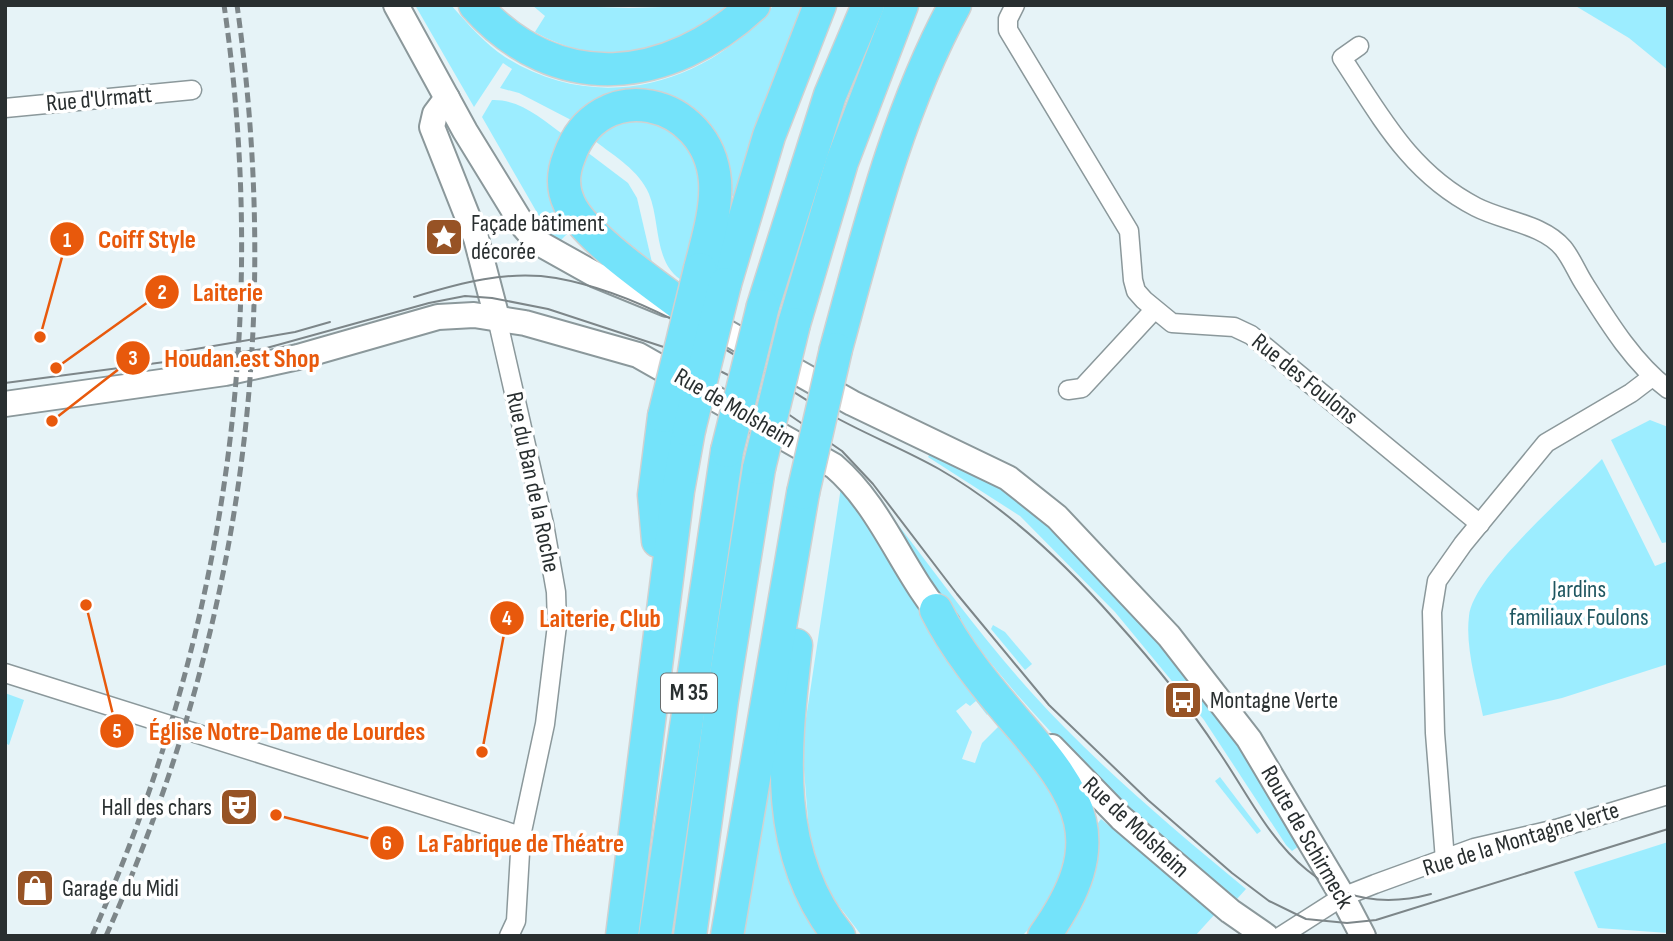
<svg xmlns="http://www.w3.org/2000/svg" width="1673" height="941" font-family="'Sofia Sans Condensed',sans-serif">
<rect width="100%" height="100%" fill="#e6f3f7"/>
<g fill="#9cedff">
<path d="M415 5H451C468 24 485 44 505 57 598 116 707 85 774 5H805L738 197 728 195 693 112 575 122 519 93 500 88 512 69 503 63 474 107Z"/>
<path d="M532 5 629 8 730 5C709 21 661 54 634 55 600 57 564 49 535 32L545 16Z"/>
<path d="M1574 5H1668V70L1629 38Z"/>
<path d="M492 100C520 99 542 119 564 135L570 231 559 242 531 222 539 216 482 117Z"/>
<path d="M645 119C682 127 709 163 705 203 703 229 692 256 685 282 653 266 661 223 649 194 639 170 614 156 595 141 610 124 623 121 645 119Z"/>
<path d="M587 152 628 183 637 198 654 271 581 205 579 167Z"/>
<path d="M1650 420 1668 427V542L1662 543 1611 440Z"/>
<path d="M931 452C957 465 986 476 1011 494 1046 519 1074 550 1103 582 1179 663 1244 749 1302 844L1292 851 1286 845 1204 720 1115 612 1020 516 928 457Z"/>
<path d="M1602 459 1655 566 1668 561V664L1562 698 1483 716C1477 685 1465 648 1469 616 1473 575 1570 492 1602 459Z"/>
<path d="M841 487 879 538 992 709 987 715 976 701 970 706 966 703 956 711 972 732 962 759 975 763 982 743 1003 722 1013 724 1069 824 1063 882 1041 917 1022 936H862L822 884 809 832 802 745Z"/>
<path d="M899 526C942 582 984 640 1031 692 1097 765 1171 827 1246 889L1236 900 1172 844 1159 839C1078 763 1002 686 939 594 925 575 904 548 899 526Z"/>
<path d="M993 625 1005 632 1032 664 1025 670 991 629Z"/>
<path d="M5 693 24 700 9 745 5 743Z"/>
<path d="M772 771 822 936H743Z"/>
<path d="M1220 777 1261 831 1257 834 1215 781Z"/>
<path d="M1101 819 1215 914 1195 936H1064C1075 921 1085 903 1089 885 1094 865 1087 835 1101 819Z"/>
<path d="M1668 842V933L1598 928 1574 872Z"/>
</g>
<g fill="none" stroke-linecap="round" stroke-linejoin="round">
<defs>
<g id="street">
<path d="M1015 5 1008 19V30L1129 231 1133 280 1136 291 1144 300 1172 323 1234 327 1251 335 1480 524"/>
<path d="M1359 46 1342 58C1381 117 1410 173 1476 207 1503 221 1543 224 1563 248 1572 259 1577 273 1585 285 1607 320 1634 364 1668 389"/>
<path d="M5 108 192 90"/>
<path d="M497 318 544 524 556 592 557 625 545 724 521 836 516 921 509 936"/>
<path d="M1068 390 1082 388 1154 310"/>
<path d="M5 673 521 836"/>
<path d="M1445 860 1435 733 1432 612 1437 581 1463 544 1546 443 1631 393 1652 377"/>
<path d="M1281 936 1342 897 1375 884 1474 848 1556 829 1668 795"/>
</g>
<g id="secondary">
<path d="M396 5 465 131 524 227 537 242 596 275 667 304"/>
<path d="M447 98 435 114 432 127 476 238 497 318"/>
<path d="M701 318 852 403 1008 478 1057 517 1169 636 1249 739 1340 892 1363 936"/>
<path d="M5 404 225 373 298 357 438 317 474 315 525 323 638 355 834 466C884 509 903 575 947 623"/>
<path d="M1052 747 1121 818 1230 911 1266 936"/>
</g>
<g id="highway">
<path d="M475 5C557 97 669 84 754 5"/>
<path d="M725 284 769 136 820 5"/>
<path d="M763 306 830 95 868 5"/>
<path d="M695 315C663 290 584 238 569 203 562 188 563 172 569 157 598 73 708 98 715 181 717 210 707 241 700 269"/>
<path d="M794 324 842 162 902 5"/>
<path d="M836 349C868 232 897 112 955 5"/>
<path d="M658 541 654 495 664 416"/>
<path d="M936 610C956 650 986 686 1014 719 1082 797 1112 841 1044 936"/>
<path d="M796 645C785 746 771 852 839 936"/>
<path d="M622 936 678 491 689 430"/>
<path d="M655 936 727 451"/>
<path d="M690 936 722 700 759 468"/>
<path d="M727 936 803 493"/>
</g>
</defs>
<use href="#street" stroke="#8b989b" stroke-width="21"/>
<use href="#secondary" stroke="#8b989b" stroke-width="28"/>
<use href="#highway" stroke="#d0d1d1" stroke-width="35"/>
<use href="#street" stroke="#fff" stroke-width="18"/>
<use href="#secondary" stroke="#fff" stroke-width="24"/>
<use href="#highway" stroke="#74e3fa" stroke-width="32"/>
<g stroke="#7d8689" stroke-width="2">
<path d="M414 297C460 283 507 270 556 278 656 296 742 361 826 412 862 433 902 448 939 469 1007 508 1064 562 1115 620 1152 661 1187 703 1217 749 1245 789 1268 839 1307 870 1344 901 1386 906 1431 894"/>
<path d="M172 353 295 332 330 322"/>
<path d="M5 383 263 349 429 303 465 296 492 298 548 309 688 355 740 381 842 451 873 484 957 594 1049 705 1148 800 1232 873 1269 901 1306 919 1347 923 1376 920 1668 829"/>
</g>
<g stroke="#7d8689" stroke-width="5" stroke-dasharray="10 5" stroke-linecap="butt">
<path d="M92 936C223 642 271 324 224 5"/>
<path d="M106 936C240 635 283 331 237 5"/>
</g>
<defs>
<g id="highway-bridge">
<path d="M664 416 700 269"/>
<path d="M689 430 725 284"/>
<path d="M727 451 763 306"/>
<path d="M759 468 794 324"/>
<path d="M803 493 836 349"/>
</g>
</defs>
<use href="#highway-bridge" stroke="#d0d1d1" stroke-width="35" stroke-linecap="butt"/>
<use href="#highway-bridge" stroke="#74e3fa" stroke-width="32"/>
</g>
<defs>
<symbol id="sight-square" viewBox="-11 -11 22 22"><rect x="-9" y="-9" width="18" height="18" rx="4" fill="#975325" stroke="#fff"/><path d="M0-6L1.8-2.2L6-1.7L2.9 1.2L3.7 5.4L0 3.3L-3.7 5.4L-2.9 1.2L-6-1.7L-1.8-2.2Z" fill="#fff"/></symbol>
<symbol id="bus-square" viewBox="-11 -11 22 22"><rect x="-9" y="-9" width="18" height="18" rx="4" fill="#975325" stroke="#fff"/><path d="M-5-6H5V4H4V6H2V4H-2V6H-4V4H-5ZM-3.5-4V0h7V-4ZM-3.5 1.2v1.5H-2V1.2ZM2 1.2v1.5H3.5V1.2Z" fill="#fff"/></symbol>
<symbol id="theatre-square" viewBox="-11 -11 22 22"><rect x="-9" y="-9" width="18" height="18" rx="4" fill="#975325" stroke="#fff"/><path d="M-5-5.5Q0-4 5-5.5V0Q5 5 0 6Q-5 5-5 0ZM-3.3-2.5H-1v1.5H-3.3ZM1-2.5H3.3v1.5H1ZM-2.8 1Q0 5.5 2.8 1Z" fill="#fff"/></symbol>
<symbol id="shop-square" viewBox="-11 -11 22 22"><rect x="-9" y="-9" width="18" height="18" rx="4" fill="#975325" stroke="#fff"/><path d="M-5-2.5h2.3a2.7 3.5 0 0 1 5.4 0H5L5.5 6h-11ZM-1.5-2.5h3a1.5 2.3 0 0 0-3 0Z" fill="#fff"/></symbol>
</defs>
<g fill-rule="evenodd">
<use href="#sight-square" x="422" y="215" width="44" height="44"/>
<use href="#bus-square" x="1161" y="678" width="44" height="44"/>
<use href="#theatre-square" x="217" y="785" width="44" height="44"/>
<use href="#shop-square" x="13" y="866" width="44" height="44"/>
</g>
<g text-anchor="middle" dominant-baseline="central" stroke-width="7" stroke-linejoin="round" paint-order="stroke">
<rect fill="#fff" stroke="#696d6e" stroke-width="2" x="661" y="673.5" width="56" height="39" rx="5"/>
<g font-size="23" font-weight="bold" fill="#292f30">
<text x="689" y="693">M 35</text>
</g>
<g font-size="24" fill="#292f30" stroke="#fff">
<text transform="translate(99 99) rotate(-5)">Rue d'Urmatt</text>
<text transform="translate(1305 379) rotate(39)">Rue des Foulons</text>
<text transform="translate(735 408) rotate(30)">Rue de Molsheim</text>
<text transform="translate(533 482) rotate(78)">Rue du Ban de la Roche</text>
<text transform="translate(1136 827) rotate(43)">Rue de Molsheim</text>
<text transform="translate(1307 837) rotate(60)">Route de Schirmeck</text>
<text transform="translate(1521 839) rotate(-17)">Rue de la Montagne Verte</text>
</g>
<g font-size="24" fill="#292f30" stroke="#fff" text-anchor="start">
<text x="471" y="223">Façade bâtiment<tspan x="471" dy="28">décorée</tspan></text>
<text x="1210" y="700">Montagne Verte</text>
<text x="212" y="807" text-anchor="end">Hall des chars</text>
<text x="62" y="888">Garage du Midi</text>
</g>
<g font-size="24" fill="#1f5660" stroke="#fff">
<text x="1579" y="589">Jardins<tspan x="1579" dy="28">familiaux Foulons</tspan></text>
</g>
</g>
<path fill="none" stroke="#e8590c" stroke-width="2.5" d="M40 337L67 239M56 368L162 292M52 421L133 358M482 752L507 618M86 605L117 731M276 815L387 843"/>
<g fill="#e8590c" stroke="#fff" stroke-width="2.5">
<circle cx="40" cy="337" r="7"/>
<circle cx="56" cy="368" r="7"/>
<circle cx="52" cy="421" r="7"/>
<circle cx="482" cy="752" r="7"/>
<circle cx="86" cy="605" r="7"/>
<circle cx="276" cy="815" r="7"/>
<circle cx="67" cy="239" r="18"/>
<circle cx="162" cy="292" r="18"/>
<circle cx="133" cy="358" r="18"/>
<circle cx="507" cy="618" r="18"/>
<circle cx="117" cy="731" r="18"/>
<circle cx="387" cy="843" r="18"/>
</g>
<g font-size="21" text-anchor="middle" font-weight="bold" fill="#fff">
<text x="67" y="247">1</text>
<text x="162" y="299">2</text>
<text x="133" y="365">3</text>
<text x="507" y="625">4</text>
<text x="117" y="738">5</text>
<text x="387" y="850">6</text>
</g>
<g font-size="26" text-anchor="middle" font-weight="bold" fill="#e8590c" stroke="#fff" stroke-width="7" stroke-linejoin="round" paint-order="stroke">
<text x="147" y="248">Coiff Style</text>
<text x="228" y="301">Laiterie</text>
<text x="242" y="367">Houdan.est Shop</text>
<text x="600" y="627">Laiterie, Club</text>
<text x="287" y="740">Église Notre-Dame de Lourdes</text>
<text x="521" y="852">La Fabrique de Théatre</text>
</g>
<rect width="1673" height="941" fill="none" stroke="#292f30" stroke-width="14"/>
</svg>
